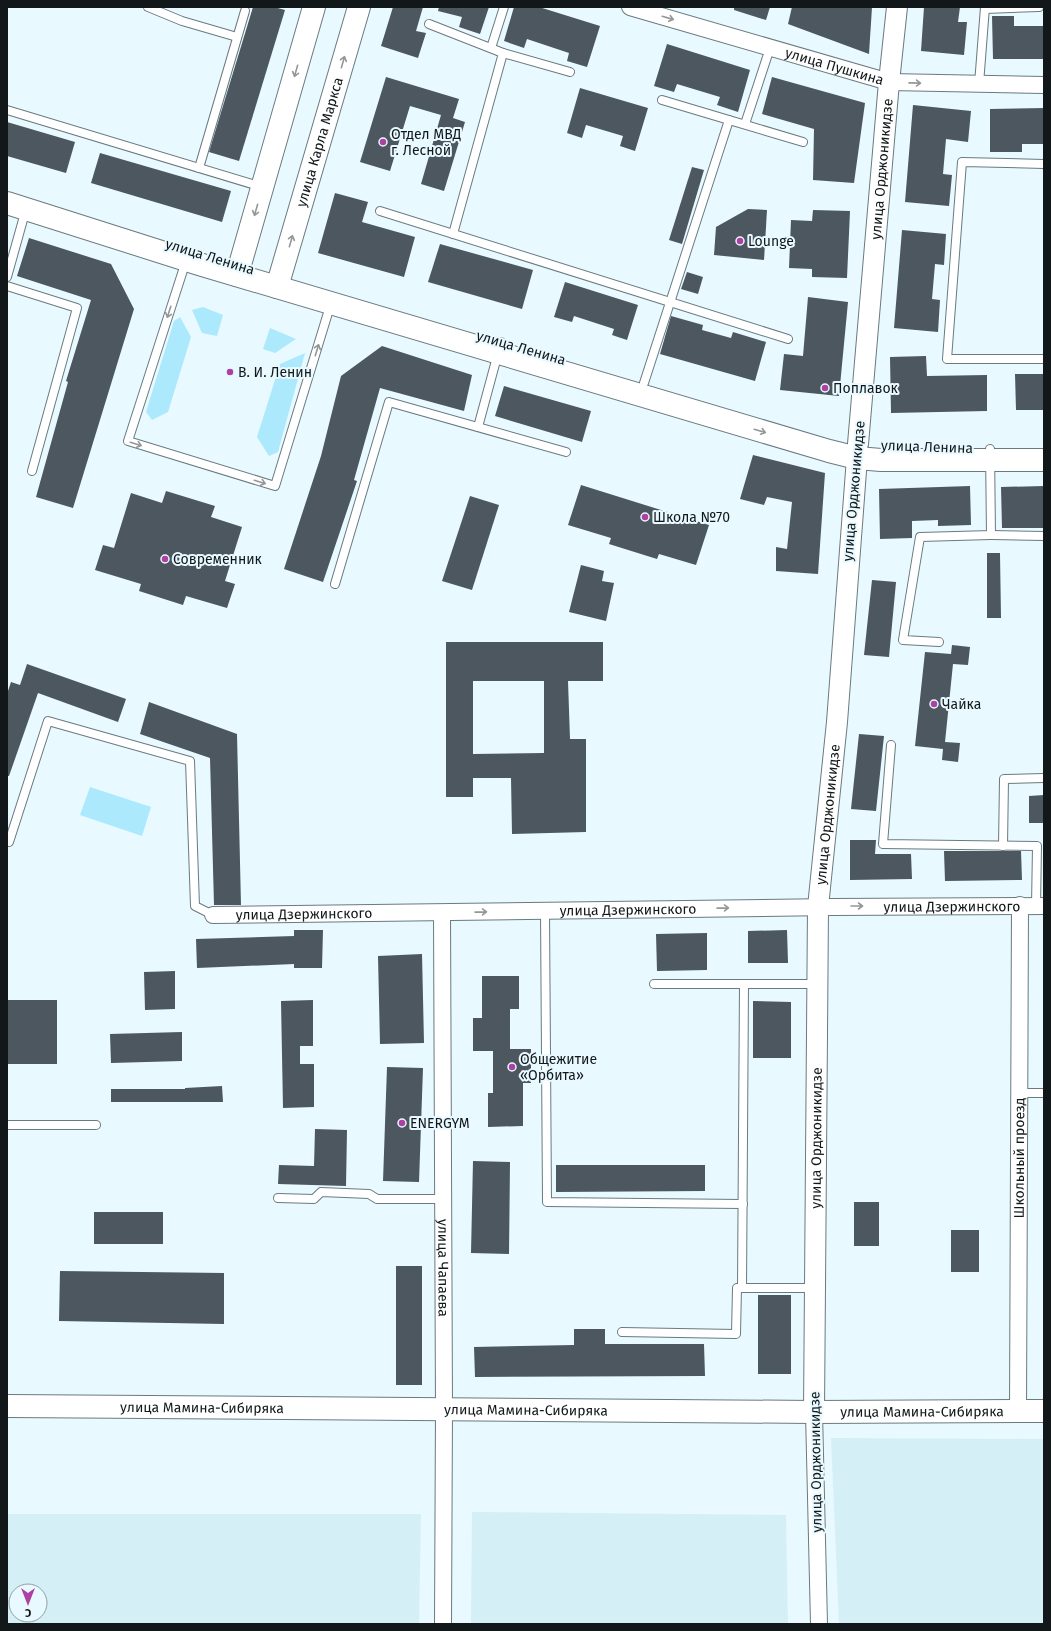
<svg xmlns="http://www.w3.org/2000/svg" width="1051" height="1631" font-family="'Fira Sans',sans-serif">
<rect width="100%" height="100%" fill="#e8f9ff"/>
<g fill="#d5eff7" fill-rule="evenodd">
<path d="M831 1438 1044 1439V1624H839Z"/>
<path d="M472 1512 786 1515 788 1624H471Z"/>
<path d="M7 1514H421L419 1624H7ZM16 1591H40V1615H16Z"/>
</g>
<g fill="#ace9fd">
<path d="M203 307 223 315 217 336 202 333 192 310Z"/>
<path d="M180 317 191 337 168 412 152 420 146 412 174 321Z"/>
<path d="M270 328 296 339 275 353 263 349Z"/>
<path d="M305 353 278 452 269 456 257 437 280 364Z"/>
<path d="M90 787 151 807 142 836 80 815Z"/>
</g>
<g fill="#4c5760" fill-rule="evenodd">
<path d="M253 7H274L285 10 239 161 209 152Z"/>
<path d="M393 7H423L416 31 426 33 418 58 381 46Z"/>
<path d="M439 7H489L480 34 459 27 462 17 438 11Z"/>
<path d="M514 7H539L600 26 587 67 567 61 569 53 527 39 524 48 504 41Z"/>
<path d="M734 7H770L766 20 734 10Z"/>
<path d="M792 7H872L869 54 788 24Z"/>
<path d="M924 7H960L958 22H967L964 55 921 51Z"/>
<path d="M992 16H1014V26H1044V59H993Z"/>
<path d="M667 44 750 70 738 112 717 105 720 97 677 84 674 92 654 86Z"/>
<path d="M386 77 459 99 453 118 465 122 444 191 421 184 441 115 410 106 390 171 360 162Z"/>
<path d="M772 77 865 103 854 183 813 180 814 129 762 114Z"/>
<path d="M580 88 648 108 635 151 620 146 623 136 586 125 582 138 567 133Z"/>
<path d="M913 105 971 111 968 142 946 139 943 174 952 175 949 206 905 202Z"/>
<path d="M1044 108V144H1022V152H990V109Z"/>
<path d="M7 122 75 142 66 173 7 156Z"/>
<path d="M100 153 231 191 222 222 91 183Z"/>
<path d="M692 167 704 170 682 244 669 240Z"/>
<path d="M335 193 368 202 362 222 415 237 404 277 318 253Z"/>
<path d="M748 209 767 210 764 260 714 255 716 227Z"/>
<path d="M813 210 850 211 847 278 812 277V269L789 268 791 220 812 221Z"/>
<path d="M902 230 946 234 944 265 935 264 932 299 940 300 938 332 894 328Z"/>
<path d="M29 238 111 264 134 309 73 508 36 497 68 382 66 381 91 300 17 276Z"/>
<path d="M440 244 533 270 522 309 428 282Z"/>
<path d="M687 272 703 277 698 294 681 289Z"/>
<path d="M565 282 638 305 627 340 612 335 614 329 574 316 572 322 554 317Z"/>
<path d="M808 297 848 302 839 396 780 390 784 354 803 356Z"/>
<path d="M671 316 703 325 702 330 731 338 733 332 766 342 755 381 660 354Z"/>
<path d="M382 346 472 375 464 411 380 388 354 480 357 481 323 582 284 569 321 456 341 376Z"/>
<path d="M926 356 927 376 987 375V411L891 413 890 357Z"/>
<path d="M1015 374H1044V410H1016Z"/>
<path d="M504 386 591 411 582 442 495 416Z"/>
<path d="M753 455 825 473 818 574 776 571V547L787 549 792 502 767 497 764 505 740 499Z"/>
<path d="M581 485 709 525 696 565 659 554 657 559 609 544 611 538 568 525Z"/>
<path d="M970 486 971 525 938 526V520L912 521V538L880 539 879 489Z"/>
<path d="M1044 486V528H1002L1001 487Z"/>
<path d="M166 491 215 506 211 517 242 527 225 581 235 584 227 608 186 596 183 605 139 591 141 584 95 570 103 545 114 548 131 493 162 503Z"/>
<path d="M470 496 499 505 472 590 442 581Z"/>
<path d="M987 553H1000L1001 618H987Z"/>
<path d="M581 565 604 571 602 581 614 583 606 621 569 612Z"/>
<path d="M872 580 896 582 889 657 864 655Z"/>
<path d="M446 642H603V681H568L570 739H586V832L512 834 511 778H473V797H446ZM473 681H544V753L473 754Z"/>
<path d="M952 645 970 647 968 665 953 664 945 742 960 743 958 762 942 760 943 749 915 746 925 652 951 654Z"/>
<path d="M27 664 126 699 118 722 38 693 9 776H7V694L11 682 20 685Z"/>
<path d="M149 702 237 734 241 905H214L210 758 140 734Z"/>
<path d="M859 734 884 736 876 811 851 809Z"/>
<path d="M1044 795V823H1029V796Z"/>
<path d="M850 840H876L875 854H911L912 879 850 880Z"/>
<path d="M944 851H1021L1022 880 945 881Z"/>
<path d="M294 930H323L322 968H294V964L197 968 196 939 294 936Z"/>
<path d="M787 930 788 963H748V931Z"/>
<path d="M707 933V970L657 971 656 934Z"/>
<path d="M422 954 424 1043 380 1044 378 956Z"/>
<path d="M175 971V1009L145 1010 144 972Z"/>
<path d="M482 976H519V1009H510V1049H531V1083H523V1126L488 1127V1093H493V1051H473V1018H482Z"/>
<rect x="7" y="1000" width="50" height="64"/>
<path d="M313 1000V1046H300V1064H314V1107L283 1108 281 1001Z"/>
<path d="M753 1001 791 1002V1058H753Z"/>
<path d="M182 1032V1061L111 1063 110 1034Z"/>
<path d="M387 1067 423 1068 419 1182 383 1181Z"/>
<path d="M222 1086 223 1102H111V1089H185V1088Z"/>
<path d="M315 1129 347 1130 346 1186 278 1184 279 1165 314 1166Z"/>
<path d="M473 1161 510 1162 509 1254 471 1253Z"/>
<path d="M556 1165H705V1191L556 1192Z"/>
<rect x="854" y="1202" width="25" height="44"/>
<rect x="94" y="1212" width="69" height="32"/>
<rect x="951" y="1230" width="28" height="42"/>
<rect x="396" y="1266" width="26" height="119"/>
<path d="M60 1271 224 1273V1324L59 1321Z"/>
<rect x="758" y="1295" width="33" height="79"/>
<path d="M574 1329H605V1344H704L705 1376 475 1377 474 1347 574 1345Z"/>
</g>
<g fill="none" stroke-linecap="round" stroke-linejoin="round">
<defs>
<g id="service">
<path d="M148 7 182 21 237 37"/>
<path d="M985 9 1039 7"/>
<path d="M429 24 503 53"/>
<path d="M491 48 504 7"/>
<path d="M979 84 985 7"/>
<path d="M7 110 262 187"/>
<path d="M729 120 803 142"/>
<path d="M745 124 770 48"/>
<path d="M1044 164 962 162 947 359H1044"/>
<path d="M199 168 245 11"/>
<path d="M380 211 788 339"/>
<path d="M453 234 503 53 570 72"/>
<path d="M186 261 128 441 275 486 331 303"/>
<path d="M7 277 26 209"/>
<path d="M7 286 77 308 32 471"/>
<path d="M644 383 729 120 662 100"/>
<path d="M478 427 501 342"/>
<path d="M991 535 1044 536"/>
<path d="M335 584 389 402 566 452"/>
<path d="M939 642 903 640 920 537 991 535 990 449"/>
<path d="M891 745 883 844 1037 846 1036 906"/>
<path d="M7 841 9 842 48 721 190 761 195 906 213 915"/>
<path d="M1003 846 1004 779 1044 778"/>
<path d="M545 911 547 1202 743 1204"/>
<path d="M654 984H744L742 1288"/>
<path d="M744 984H817"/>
<path d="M1019 1093H1044"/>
<path d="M7 1125H96"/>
<path d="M278 1198 314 1199 321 1192 369 1194 377 1199H443"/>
<path d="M622 1332 736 1334 737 1288H815"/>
</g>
<g id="minor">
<path id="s1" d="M630 7 889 82 1044 85"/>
<path id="s2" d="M442 913 444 1410 443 1624"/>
<path id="s3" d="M213 915 832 907 1044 906"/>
<path d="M814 1412 819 1624"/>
<path id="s4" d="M1018 1412 1020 905"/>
</g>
<g id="tertiary">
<path id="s5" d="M858 444 889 82 897 7"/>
<path id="s6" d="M814 1412 818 907 837 722 857 458"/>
</g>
<g id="secondary">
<path d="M7 203 199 264 829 451 857 458 881 460H1044"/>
<path d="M237 275 314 7"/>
<path id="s7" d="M277 287 359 7"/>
<path id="s8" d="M7 1406 814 1412 1044 1411"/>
</g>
</defs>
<use href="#service" stroke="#6a7a7f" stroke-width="10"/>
<use href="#minor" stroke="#6a7a7f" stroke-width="18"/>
<use href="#tertiary" stroke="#6a7a7f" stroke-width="22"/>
<use href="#secondary" stroke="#6a7a7f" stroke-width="24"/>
<use href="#service" stroke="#fff" stroke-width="8"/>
<use href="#minor" stroke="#fff" stroke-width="16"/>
<use href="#tertiary" stroke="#fff" stroke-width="20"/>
<use href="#secondary" stroke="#fff" stroke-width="22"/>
</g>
<defs><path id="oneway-shaft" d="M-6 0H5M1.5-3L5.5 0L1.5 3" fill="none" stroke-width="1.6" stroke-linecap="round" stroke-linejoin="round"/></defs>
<g stroke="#949798">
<use href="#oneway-shaft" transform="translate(668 18) rotate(16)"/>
<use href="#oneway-shaft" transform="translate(343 62) rotate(-74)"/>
<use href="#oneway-shaft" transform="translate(296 71) rotate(106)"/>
<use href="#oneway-shaft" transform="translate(915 83) rotate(1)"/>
<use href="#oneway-shaft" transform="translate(256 210) rotate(106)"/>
<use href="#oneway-shaft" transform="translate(291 241) rotate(-74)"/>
<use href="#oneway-shaft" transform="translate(169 312) rotate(108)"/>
<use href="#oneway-shaft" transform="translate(317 350) rotate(-73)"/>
<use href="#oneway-shaft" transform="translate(760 431) rotate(16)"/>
<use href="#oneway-shaft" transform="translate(136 444) rotate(17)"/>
<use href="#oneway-shaft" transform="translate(260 482) rotate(17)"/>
<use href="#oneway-shaft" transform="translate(857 906)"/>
<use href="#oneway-shaft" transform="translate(723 908) rotate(-1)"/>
<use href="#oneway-shaft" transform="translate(481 912) rotate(-1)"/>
</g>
<g fill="#ac41a2" stroke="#e8f9ff" stroke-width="1.5">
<circle cx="383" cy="142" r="4"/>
<circle cx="740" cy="241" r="4"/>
<circle cx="230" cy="372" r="4"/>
<circle cx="825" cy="388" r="4"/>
<circle cx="645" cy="517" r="4"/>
<circle cx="165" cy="559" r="4"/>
<circle cx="934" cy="704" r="4"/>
<circle cx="512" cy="1067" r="4"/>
<circle cx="402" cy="1123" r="4"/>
</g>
<g text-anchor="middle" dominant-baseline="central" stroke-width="4" stroke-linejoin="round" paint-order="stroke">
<g font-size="14" fill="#12181a" stroke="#e8f9ff">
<text stroke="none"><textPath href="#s1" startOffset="213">улица Пушкина</textPath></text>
<text stroke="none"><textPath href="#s7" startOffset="151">улица Карла Маркса</textPath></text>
<text stroke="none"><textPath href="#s5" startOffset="276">улица Орджоникидзе</textPath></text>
<text transform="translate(210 257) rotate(17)">улица Ленина</text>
<text transform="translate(521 348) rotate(16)">улица Ленина</text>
<text transform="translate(927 447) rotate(2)">улица Ленина</text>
<text transform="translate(854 491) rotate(-85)">улица Орджоникидзе</text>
<text stroke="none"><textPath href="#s6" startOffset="598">улица Орджоникидзе</textPath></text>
<text stroke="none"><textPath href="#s3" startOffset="739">улица Дзержинского</textPath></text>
<text stroke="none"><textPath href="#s3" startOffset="415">улица Дзержинского</textPath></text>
<text stroke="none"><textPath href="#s3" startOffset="91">улица Дзержинского</textPath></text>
<text stroke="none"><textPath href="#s6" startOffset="274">улица Орджоникидзе</textPath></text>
<text stroke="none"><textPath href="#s4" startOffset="254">Школьный проезд</textPath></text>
<text stroke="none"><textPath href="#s2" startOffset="355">улица Чапаева</textPath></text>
<text stroke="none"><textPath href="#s8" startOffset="195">улица Мамина-Сибиряка</textPath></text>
<text stroke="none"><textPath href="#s8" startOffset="519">улица Мамина-Сибиряка</textPath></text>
<text stroke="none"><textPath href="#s8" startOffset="915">улица Мамина-Сибиряка</textPath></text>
<text transform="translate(816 1462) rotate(-91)">улица Орджоникидзе</text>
</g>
<g font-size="14" fill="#12181a" stroke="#e8f9ff" text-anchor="start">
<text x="391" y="134">Отдел МВД<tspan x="391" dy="16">г. Лесной</tspan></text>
<text x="748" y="241">Lounge</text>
<text x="238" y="372">В. И. Ленин</text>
<text x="833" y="388">Поплавок</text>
<text x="653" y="517">Школа №70</text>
<text x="173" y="559">Современник</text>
<text x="942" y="704">Чайка</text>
<text x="520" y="1059">Общежитие<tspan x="520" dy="16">«Орбита»</tspan></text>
<text x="410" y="1123">ENERGYM</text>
</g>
</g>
<rect width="1051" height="1631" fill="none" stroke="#12181a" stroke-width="16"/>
<g transform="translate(28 1603) rotate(180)"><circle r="19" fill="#e8f9ff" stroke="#929fa3"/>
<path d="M0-3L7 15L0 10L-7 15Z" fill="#ac41a2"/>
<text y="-6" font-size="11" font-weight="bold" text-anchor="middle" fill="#12181a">С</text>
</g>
</svg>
